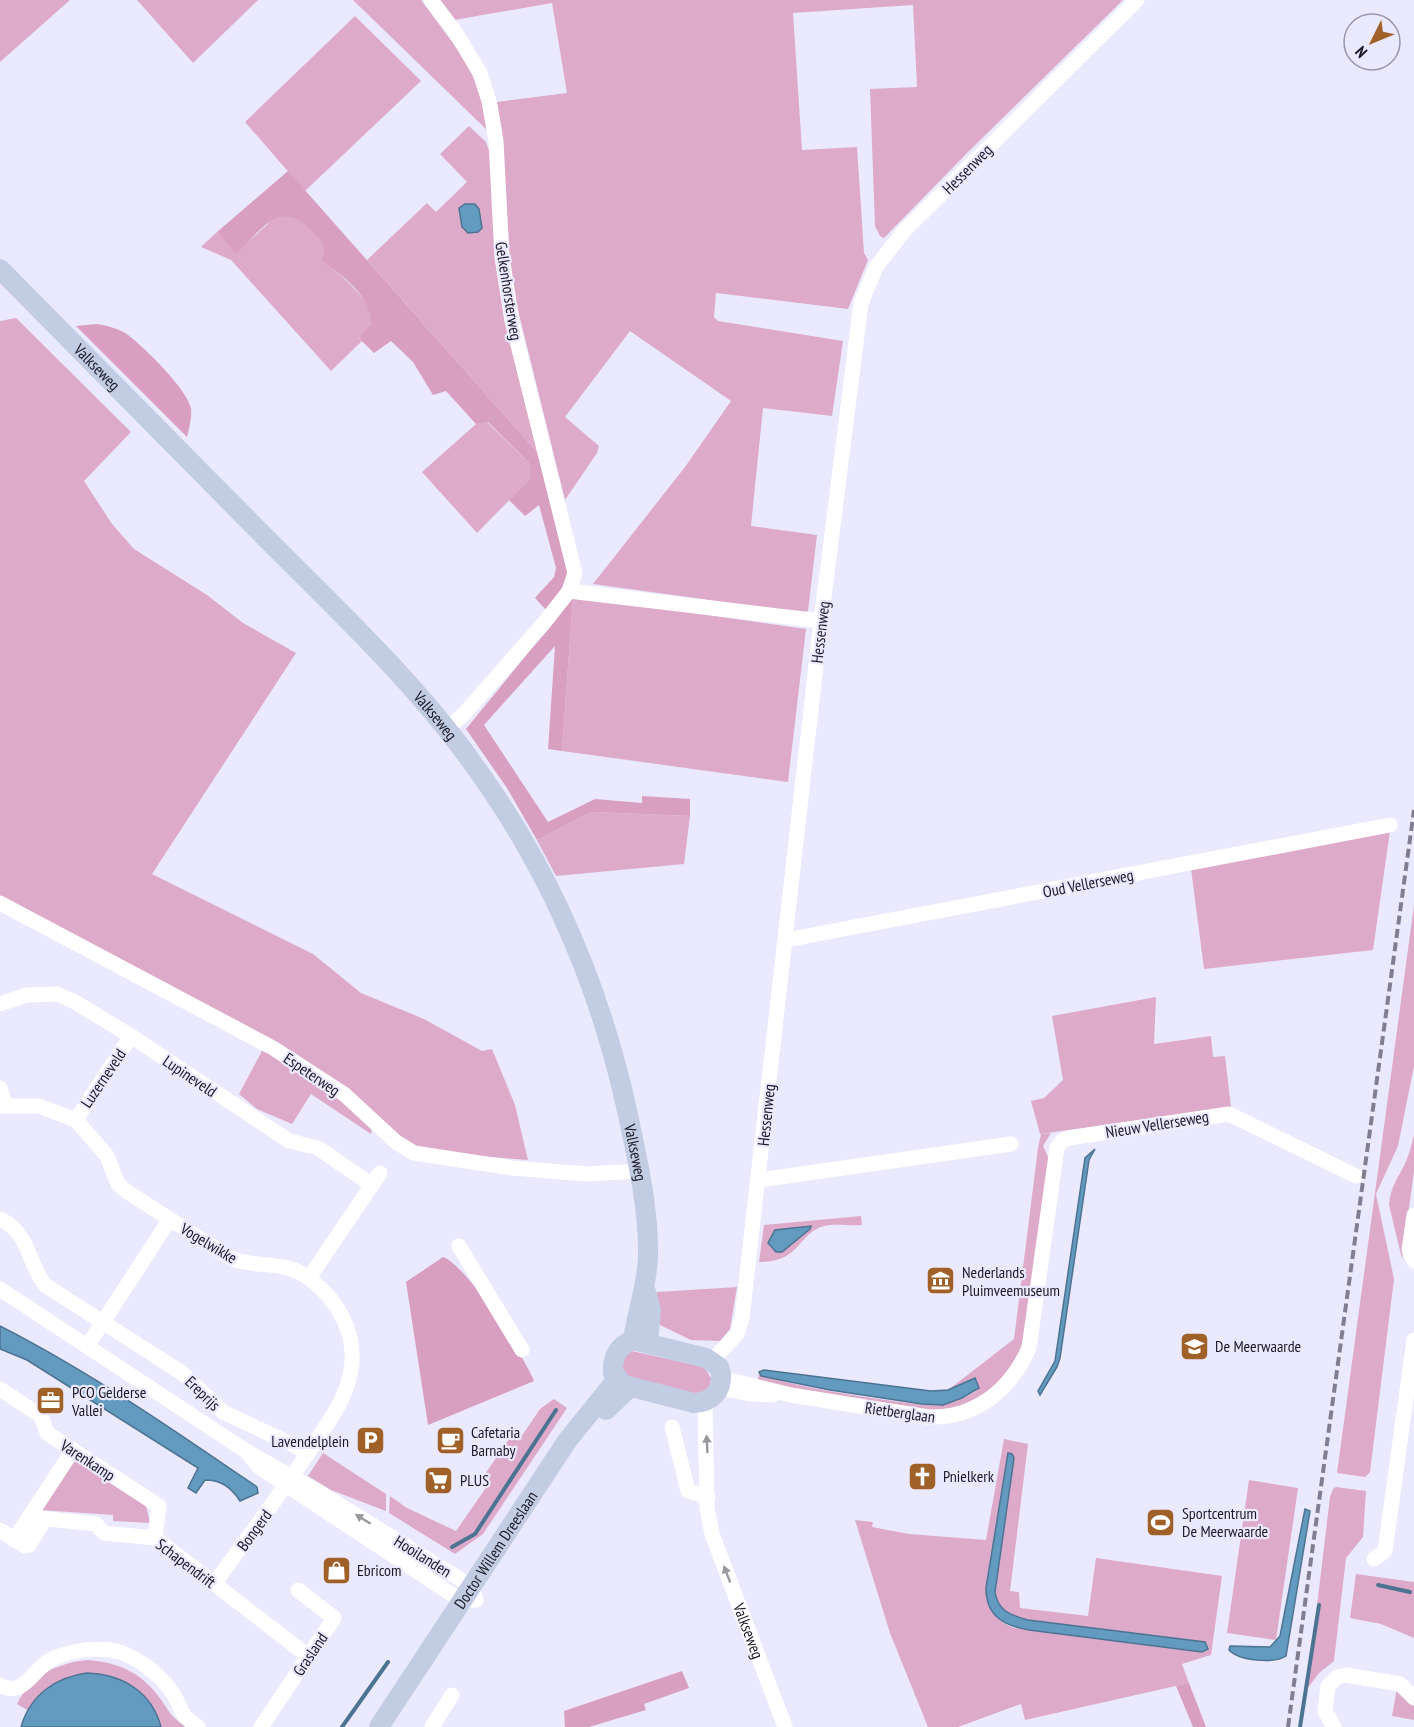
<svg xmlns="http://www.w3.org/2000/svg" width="1414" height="1727" font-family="'PT Sans Narrow',sans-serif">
<rect width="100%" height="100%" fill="#ebe9fe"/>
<g fill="#ddabc9" fill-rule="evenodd">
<path d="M0 0H70L0 62Z"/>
<path d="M137 0H258L193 63Z"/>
<path d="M353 0H421L461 54 487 103 490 133Z"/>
<path d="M439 0H1123L969 151 884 238 880 236 875 226 870 89 917 87 913 5 793 13 802 150 857 147 864 253 868 260 848 309 716 293 714 317 718 321 843 341 832 416 763 408 751 526 817 535 808 611 803 613 593 584 685 467 731 401 630 331 565 417 599 446 597 453 565 500 511 282 502 131 497 102 567 93 552 3 454 20Z"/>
<path d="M355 16 421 81 305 191 245 122Z"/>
<path d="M469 126 486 142 490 153 544 460 367 260 427 203 436 212 467 182 440 154Z"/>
<path d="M283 215C299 215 321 231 325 247 326 252 324 256 323 261 336 271 377 303 371 323 370 328 363 334 359 338L362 341 331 371 231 260 201 247 217 232 236 253 273 219Z"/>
<path d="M16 318 131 432 84 481 112 524 134 549 207 595 243 623 296 653 152 874 313 954 361 993 424 1019 482 1051 492 1049 515 1105 528 1160 426 1152 406 1142 349 1090 295 1053 0 900V321Z"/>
<path d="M487 422 529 463 530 479 477 533 422 472 476 424Z"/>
<path d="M580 597 806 629 788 782 562 751 573 598Z"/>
<path d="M592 812 690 816 684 864 556 876 537 840Z"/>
<path d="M1390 831 1373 950 1204 969 1191 869Z"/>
<path d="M1414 905V1066L1398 1146 1376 1194 1394 1279 1370 1472 1365 1477 1337 1473Z"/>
<path d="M1156 997 1154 1044 1211 1036 1213 1057 1225 1056 1231 1107 1040 1134 1031 1101 1044 1098 1063 1080 1052 1016Z"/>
<path d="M263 1049 333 1094 372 1128 371 1134 311 1094 292 1124 257 1109 239 1094Z"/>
<path d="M1051 1133 1043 1146 1049 1159 1025 1335C1013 1377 983 1402 941 1411L785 1388 758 1380 759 1374C781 1385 916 1407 941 1405 953 1403 966 1398 976 1391L979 1387 975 1378 948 1390 1014 1339 1038 1148 1041 1134Z"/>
<path d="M1414 1135V1171L1402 1259 1389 1205C1390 1186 1400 1176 1407 1159 1410 1151 1412 1143 1414 1135Z"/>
<path d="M861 1216 862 1225C850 1226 835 1223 824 1226 798 1233 800 1263 759 1262L764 1225Z"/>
<path d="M737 1287 730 1329 720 1341 691 1340 660 1325 654 1318 657 1292Z"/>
<path d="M632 1351 704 1367 711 1378C710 1388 706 1393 696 1394L629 1378 622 1367 626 1355Z"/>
<path d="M554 1399 567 1408 483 1534 455 1554 389 1513 390 1496 407 1508 456 1531 490 1482 483 1477 513 1433 521 1437 540 1409Z"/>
<path d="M1004 1439 1028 1444 1010 1591 1019 1592 1020 1608 1088 1616 1096 1558 1222 1576 1211 1655 1182 1664 1189 1683 1025 1720 1021 1704 958 1727H928L890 1633 855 1520 873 1522 872 1527 909 1534 986 1540ZM1014 1458 995 1592C998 1611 1010 1615 1027 1620L1205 1642 1014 1628C995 1620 986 1609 986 1588Z"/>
<path d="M323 1453 386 1494V1511L331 1490 308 1476Z"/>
<path d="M73 1461H77L146 1506 150 1523 113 1521V1515L41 1510Z"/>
<path d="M1249 1480 1298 1488 1276 1640 1227 1633Z"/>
<path d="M1336 1487 1366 1491 1363 1537 1346 1558 1334 1661 1319 1673 1307 1689 1330 1497 1333 1489Z"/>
<path d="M1356 1574 1414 1582V1638L1381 1624 1350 1618Z"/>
<path d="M87 1660C117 1662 141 1672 159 1697 171 1713 168 1715 187 1727H161L159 1720 87 1673C63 1676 40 1690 27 1710L17 1704C31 1676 57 1663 87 1660Z"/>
<path d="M1397 1688 1414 1704V1720L1392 1716Z"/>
</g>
<g fill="#d89fc1">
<path d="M288 171 544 460 569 552 568 581 546 610 535 598 554 577 556 568 539 505 525 516 509 500 530 479 529 463 488 422 476 424 446 391 433 395 413 362 391 341 374 353 359 338 371 324C372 297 342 275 322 261 326 247 324 243 314 233 280 196 264 228 236 254L217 232Z"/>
<path d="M97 324C108 326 118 328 128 335 145 348 187 389 191 409 192 417 189 429 187 437L76 326Z"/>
<path d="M573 598 562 751 548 749 555 646 484 725 548 822 595 799 642 803V796L690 799V816L592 812 537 840 507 788 466 729Z"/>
<path d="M443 1257C468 1266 523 1355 534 1381L428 1425 406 1282Z"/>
<path d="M682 1671 689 1688 644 1704 646 1710 589 1727H565L564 1711Z"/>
<path d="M1189 1683 1206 1727H1193L1176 1686Z"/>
</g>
<g fill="#639ac0" stroke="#4d7392" stroke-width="1.5">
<path d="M465 204H475L479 209 482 228 478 232 468 233 462 227 459 208Z"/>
<path d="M1095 1149 1089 1160 1060 1358 1057 1367 1040 1395 1038 1391 1055 1361 1085 1158Z"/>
<path d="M811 1226 810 1229 782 1252H776L768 1243 775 1230Z"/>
<path d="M0 1326C90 1372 174 1430 257 1487L258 1493 240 1501C231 1487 221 1480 205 1480L196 1493 188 1488 198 1468 27 1360 0 1349Z"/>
<path d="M764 1370 931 1391 948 1390 975 1378 979 1388 962 1398 943 1405 922 1404 830 1390 761 1376 759 1372Z"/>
<path d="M1008 1453 1012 1454 1014 1458 995 1592C998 1611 1010 1615 1028 1620L1205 1642 1208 1649 1202 1652 1029 1630C1004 1626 986 1616 986 1588Z"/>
<path d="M1305 1509 1310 1511 1286 1656C1274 1664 1239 1661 1229 1650L1230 1646 1270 1647 1280 1636Z"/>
<path d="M87 1673C122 1674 152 1692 161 1727H21C30 1695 56 1677 87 1673Z"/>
</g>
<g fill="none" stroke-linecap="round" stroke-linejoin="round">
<g stroke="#4d7392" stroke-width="4">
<path d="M452 1547 475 1534 556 1410"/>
<path d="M1378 1585 1410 1592"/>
<path d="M342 1727 388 1662"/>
<path d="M1300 1727 1319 1605"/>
</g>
<g stroke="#fff" stroke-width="15">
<path d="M431 0 456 33 480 73 489 101 496 141 502 257 512 321 575 573 569 591 544 623 463 715 446 729"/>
<path d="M569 591 821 621"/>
<path d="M0 903 273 1048 344 1094 396 1142 414 1153 512 1168 587 1174 640 1171"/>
<path d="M786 940 1390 825"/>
<path d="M0 1004 27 995 57 994 75 1002 131 1036 289 1141 318 1148 372 1185"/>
<path d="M0 1088 5 1104"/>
<path d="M0 1106H39L76 1120 107 1156 118 1184 129 1193 232 1259C258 1268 286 1260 310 1279 338 1300 357 1334 351 1370 346 1401 326 1425 310 1450 279 1496 246 1540 214 1584"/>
<path d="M76 1120 131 1036"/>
<path d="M759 1180 1011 1144"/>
<path d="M1414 1215 1409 1250 1414 1261"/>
<path d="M0 1219C29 1232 28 1263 45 1285L182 1373 223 1412 308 1452"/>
<path d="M459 1246 522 1350"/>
<path d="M309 1278 380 1173"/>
<path d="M0 1289 246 1451 317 1491 471 1586 476 1600 462 1601 259 1467 246 1451"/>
<path d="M88 1345 170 1219"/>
<path d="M712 1361 737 1334 742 1318 821 621 861 303 876 267 904 231 1137 0"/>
<path d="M721 1378 791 1395 927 1417C975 1419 1010 1391 1029 1348L1057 1148 1062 1141 1069 1138 1229 1114 1356 1176"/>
<path d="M719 1388 752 1394 773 1395"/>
<path d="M0 1389 41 1416 47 1433 159 1506 155 1538"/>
<path id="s1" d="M705 1402 707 1508 712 1534 785 1727"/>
<path d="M672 1427 688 1491 708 1497"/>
<path d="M29 1517 96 1524 104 1533 155 1538 308 1656"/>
<path d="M0 1530 25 1546 29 1545 45 1519"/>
<path d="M14 1540 73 1450"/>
<path d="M1374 1559 1385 1551 1414 1340"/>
<path d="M0 1685C24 1699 33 1668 52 1659 72 1650 98 1646 120 1652 140 1659 163 1677 174 1695 184 1714 179 1714 198 1727"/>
<path d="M261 1727 334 1618 298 1590"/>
<path d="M432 1727 452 1695"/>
<path d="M1334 1727 1325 1711 1328 1686 1337 1677 1346 1675 1400 1684 1414 1698"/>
</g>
<g stroke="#c2cce3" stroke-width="20">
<path id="s2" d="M0 269C85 354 169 440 253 525 329 602 411 677 474 765 550 870 601 989 628 1115 638 1162 649 1210 648 1257 647 1286 637 1312 633 1340"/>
<path d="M646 1292 651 1310 648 1342"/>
<path d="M633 1340 706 1358 719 1367 721 1374C722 1392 712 1402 694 1403L624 1385 613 1373C612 1358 618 1345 633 1340Z"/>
<path d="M606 1410 630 1387"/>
<path id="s3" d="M379 1727 567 1441 617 1379"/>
</g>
<path stroke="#817f8f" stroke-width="4" stroke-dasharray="9 4.5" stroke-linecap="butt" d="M1288 1727 1414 810"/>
</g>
<defs><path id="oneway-solid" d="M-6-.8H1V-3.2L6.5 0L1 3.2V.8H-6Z" transform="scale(1.5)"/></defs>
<g fill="#98989d">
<use href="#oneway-solid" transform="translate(707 1444) rotate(-93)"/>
<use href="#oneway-solid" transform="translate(363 1519) rotate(-148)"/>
<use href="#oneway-solid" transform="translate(727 1574) rotate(-111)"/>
</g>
<defs>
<symbol id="museum-square" viewBox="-11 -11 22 22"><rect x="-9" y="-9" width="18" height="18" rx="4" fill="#a06129" stroke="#ebe9fe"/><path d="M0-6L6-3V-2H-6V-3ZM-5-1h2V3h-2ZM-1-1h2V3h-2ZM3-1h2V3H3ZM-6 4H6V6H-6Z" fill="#fff"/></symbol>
<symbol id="school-square" viewBox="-11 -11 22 22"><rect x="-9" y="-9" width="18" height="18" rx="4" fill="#a06129" stroke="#ebe9fe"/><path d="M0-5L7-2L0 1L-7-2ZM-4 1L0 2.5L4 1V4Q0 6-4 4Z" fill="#fff"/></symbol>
<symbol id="office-square" viewBox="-11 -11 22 22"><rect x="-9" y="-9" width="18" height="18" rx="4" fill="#a06129" stroke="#ebe9fe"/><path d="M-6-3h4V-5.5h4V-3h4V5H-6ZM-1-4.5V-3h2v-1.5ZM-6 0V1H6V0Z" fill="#fff"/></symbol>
<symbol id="parking-square" viewBox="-11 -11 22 22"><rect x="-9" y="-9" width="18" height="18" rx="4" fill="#a06129" stroke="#ebe9fe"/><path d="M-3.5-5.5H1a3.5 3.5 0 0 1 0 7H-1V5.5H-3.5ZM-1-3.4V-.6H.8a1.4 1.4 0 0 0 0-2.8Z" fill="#fff"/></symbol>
<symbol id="cafe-square" viewBox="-11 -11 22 22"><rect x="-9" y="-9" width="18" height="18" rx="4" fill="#a06129" stroke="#ebe9fe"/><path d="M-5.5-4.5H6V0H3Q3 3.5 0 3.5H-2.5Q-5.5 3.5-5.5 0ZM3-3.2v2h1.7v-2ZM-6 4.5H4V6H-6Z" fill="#fff"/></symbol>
<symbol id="church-square" viewBox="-11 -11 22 22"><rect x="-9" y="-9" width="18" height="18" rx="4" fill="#a06129" stroke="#ebe9fe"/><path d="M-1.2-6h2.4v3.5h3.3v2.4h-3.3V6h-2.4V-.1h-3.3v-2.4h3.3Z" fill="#fff"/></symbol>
<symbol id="supermarket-square" viewBox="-11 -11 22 22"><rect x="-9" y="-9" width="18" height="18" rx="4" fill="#a06129" stroke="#ebe9fe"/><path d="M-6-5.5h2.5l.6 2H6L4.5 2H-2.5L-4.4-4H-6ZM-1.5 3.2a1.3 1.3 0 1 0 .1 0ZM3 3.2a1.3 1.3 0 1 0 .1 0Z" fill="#fff"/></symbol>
<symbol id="stadium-square" viewBox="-11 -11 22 22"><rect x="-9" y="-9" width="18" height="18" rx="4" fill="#a06129" stroke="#ebe9fe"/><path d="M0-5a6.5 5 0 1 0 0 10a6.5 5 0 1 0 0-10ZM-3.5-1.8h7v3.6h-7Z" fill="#fff"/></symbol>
<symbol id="shop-square" viewBox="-11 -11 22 22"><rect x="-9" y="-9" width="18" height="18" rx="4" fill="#a06129" stroke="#ebe9fe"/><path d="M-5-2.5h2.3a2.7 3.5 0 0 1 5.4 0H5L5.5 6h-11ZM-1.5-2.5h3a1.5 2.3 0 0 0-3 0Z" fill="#fff"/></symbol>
</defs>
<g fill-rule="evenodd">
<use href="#museum-square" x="924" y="1264" width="33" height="33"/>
<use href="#school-square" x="1178" y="1330" width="33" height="33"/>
<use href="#office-square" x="34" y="1384" width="33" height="33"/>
<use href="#parking-square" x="354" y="1424" width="33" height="33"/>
<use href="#cafe-square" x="434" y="1424" width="33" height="33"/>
<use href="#church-square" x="906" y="1460" width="33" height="33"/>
<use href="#supermarket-square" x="422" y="1464" width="33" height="33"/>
<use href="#stadium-square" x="1144" y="1506" width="33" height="33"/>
<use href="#shop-square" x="320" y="1554" width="33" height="33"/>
</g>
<g text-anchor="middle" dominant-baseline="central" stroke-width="4.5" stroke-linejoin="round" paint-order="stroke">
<g font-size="16" fill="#1b1925" stroke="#ebe9fe">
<text transform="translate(967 169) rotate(-45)">Hessenweg</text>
<text transform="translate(509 291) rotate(81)">Gelkenhorsterweg</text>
<text stroke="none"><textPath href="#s2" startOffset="138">Valkseweg</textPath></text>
<text transform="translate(820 632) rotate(-83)">Hessenweg</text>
<text stroke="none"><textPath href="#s2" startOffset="624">Valkseweg</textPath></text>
<text transform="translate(1088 883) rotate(-11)">Oud Vellerseweg</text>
<text transform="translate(312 1074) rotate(34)">Espeterweg</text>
<text transform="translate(190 1076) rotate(34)">Lupineveld</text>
<text transform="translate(103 1078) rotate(-56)">Luzerneveld</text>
<text transform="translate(766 1115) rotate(-84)">Hessenweg</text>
<text transform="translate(1157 1124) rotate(-9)">Nieuw Vellerseweg</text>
<text stroke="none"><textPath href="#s2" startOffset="1110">Valkseweg</textPath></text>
<text transform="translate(209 1243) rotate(31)">Vogelwikke</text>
<text transform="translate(203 1393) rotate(44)">Ereprijs</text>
<text transform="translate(900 1412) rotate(8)">Rietberglaan</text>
<text transform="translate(88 1460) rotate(33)">Varenkamp</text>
<text transform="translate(254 1530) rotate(-54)">Bongerd</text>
<text stroke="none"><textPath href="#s3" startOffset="212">Doctor Willem Dreeslaan</textPath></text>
<text transform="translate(423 1556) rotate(32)">Hooilanden</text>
<text transform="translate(186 1563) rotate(37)">Schapendrift</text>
<text stroke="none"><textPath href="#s1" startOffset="236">Valkseweg</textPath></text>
<text transform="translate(310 1654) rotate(-56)">Grasland</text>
</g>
<g font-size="16" fill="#1b1925" stroke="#ebe9fe" text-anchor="start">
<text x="962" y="1272">Nederlands<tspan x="962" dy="18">Pluimveemuseum</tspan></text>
<text x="1215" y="1346">De Meerwaarde</text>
<text x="72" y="1392">PCO Gelderse<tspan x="72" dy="18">Vallei</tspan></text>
<text x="471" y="1432">Cafetaria<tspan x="471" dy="18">Barnaby</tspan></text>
<text x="349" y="1441" text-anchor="end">Lavendelplein</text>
<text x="943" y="1476">Pnielkerk</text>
<text x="460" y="1480">PLUS</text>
<text x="1182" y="1513">Sportcentrum<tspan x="1182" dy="18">De Meerwaarde</tspan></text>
<text x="357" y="1570">Ebricom</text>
</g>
</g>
<g transform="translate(1372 42) rotate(227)"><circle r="28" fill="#ebe9fe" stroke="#9896a7" stroke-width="1.5"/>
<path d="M0-4.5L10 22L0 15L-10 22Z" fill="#a06129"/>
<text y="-9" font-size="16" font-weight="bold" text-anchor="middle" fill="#1b1925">N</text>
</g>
</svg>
